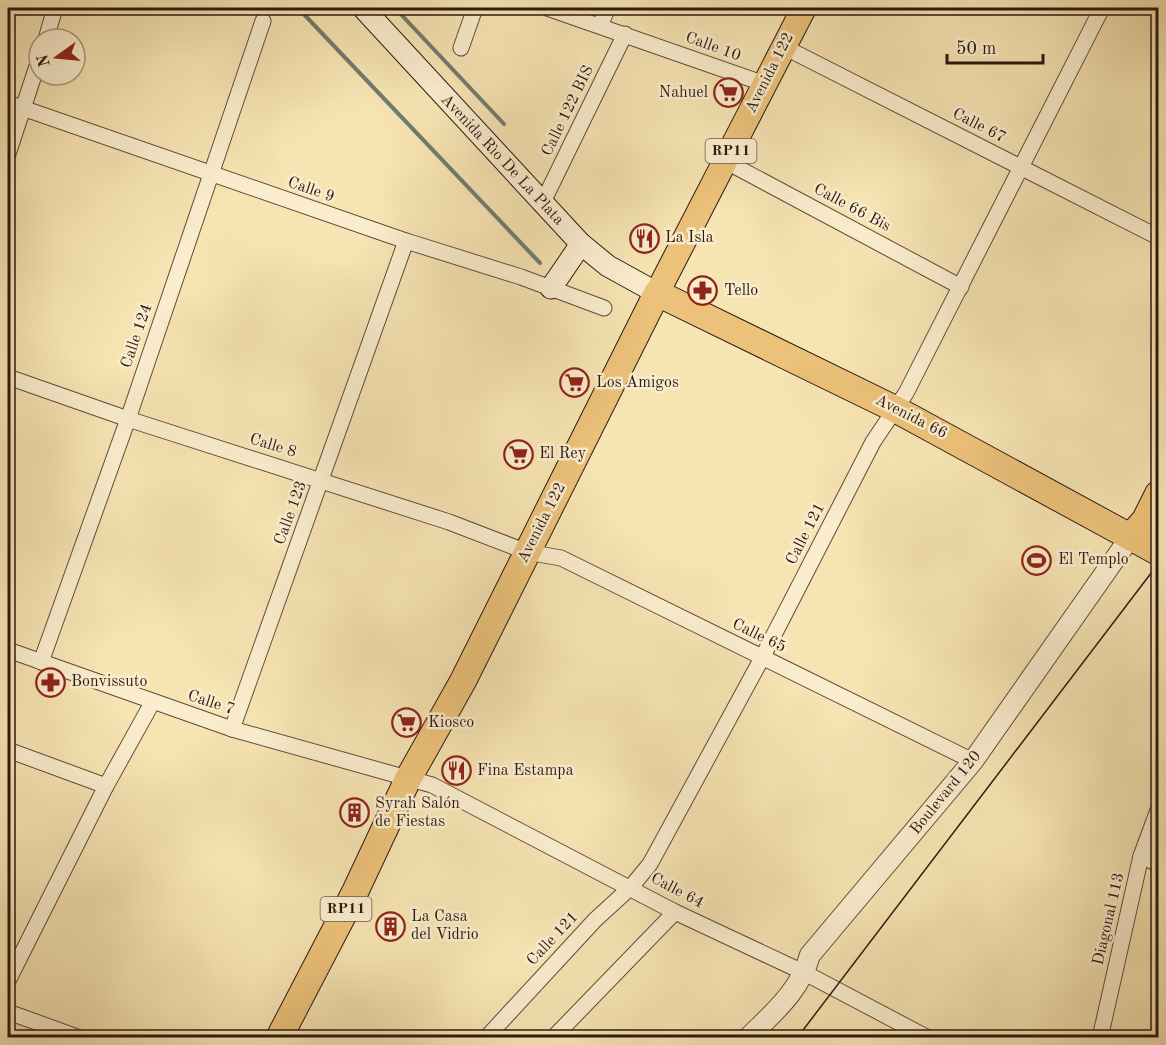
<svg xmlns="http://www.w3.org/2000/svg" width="1166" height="1045" font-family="'Old Standard TT',serif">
<rect width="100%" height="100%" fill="#f7e4b3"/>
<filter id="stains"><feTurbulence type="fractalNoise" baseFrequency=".00333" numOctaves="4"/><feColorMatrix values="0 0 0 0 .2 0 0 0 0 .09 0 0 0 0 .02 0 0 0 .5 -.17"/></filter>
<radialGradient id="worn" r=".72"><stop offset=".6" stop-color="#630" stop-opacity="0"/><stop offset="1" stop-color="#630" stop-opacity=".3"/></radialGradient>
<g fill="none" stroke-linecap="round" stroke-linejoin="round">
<g stroke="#707c6e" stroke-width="4">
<path d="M298 8 540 263"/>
<path d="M395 8 504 124"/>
</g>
<defs>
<g id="minor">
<path d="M547 8 765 84"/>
<path d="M600 25 608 8"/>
<path d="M46 39 55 8"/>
<path d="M784 47 1158 237"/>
<path d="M461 48 475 8"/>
<path d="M8 103 406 241 521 277 604 308"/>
<path d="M8 154 39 60"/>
<path d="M725 161 961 287"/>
<path d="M542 204 625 34"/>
<path d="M8 377 128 419 449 522 527 552 561 558 973 761"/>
<path d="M8 650 232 729 432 785 675 912 805 973 928 1038"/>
<path d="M41 662 128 419 263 21"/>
<path d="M232 729 406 241"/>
<path d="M8 750 106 786"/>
<path d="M1141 856 1158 864"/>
<path d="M8 981 106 786 152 703"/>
<path d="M8 1012 80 1038"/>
<path d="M486 1038 595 920 631 887 650 864 762 658 873 442 906 393 1102 8"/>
<path d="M553 1038 675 912"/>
<path d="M1100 1038 1141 856 1158 810"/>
</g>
<path id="tertiary" d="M748 1038C774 1012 800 991 810 955L973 761 1131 536"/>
<g id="secondary">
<path d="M363 8 581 244 608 266 657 293"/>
<path d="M551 288 581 244"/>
</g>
<path id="primary" d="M657 293 804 8"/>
<g id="trunk">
<path d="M1131 536 1145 520 1158 494"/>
<path d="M279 1038 355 892 408 779 463 681 657 293 895 409 1158 552"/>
</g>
</defs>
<use href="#minor" stroke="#5f4b38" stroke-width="17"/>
<use href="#tertiary" stroke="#5f4b38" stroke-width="22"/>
<use href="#secondary" stroke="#2c180f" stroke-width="23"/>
<use href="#primary" stroke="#2c180f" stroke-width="26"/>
<use href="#trunk" stroke="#2c180f" stroke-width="28"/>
<use href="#minor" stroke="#faedce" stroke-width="15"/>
<use href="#tertiary" stroke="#faedce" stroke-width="20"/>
<use href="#secondary" stroke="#faedce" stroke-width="21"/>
<use href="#primary" stroke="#ecc27a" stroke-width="24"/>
<use href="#trunk" stroke="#ecc27a" stroke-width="26"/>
<path stroke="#2c180f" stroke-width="1.5" d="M797 1038 1158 564"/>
</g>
<defs>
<symbol id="supermarket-ring" viewBox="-11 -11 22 22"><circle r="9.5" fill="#faedce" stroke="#8f2418" stroke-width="1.5"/><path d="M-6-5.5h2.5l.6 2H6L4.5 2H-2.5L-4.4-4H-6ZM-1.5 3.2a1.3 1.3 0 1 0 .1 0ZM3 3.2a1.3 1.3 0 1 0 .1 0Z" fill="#8f2418"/></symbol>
<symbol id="restaurant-ring" viewBox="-11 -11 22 22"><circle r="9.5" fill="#faedce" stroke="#8f2418" stroke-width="1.5"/><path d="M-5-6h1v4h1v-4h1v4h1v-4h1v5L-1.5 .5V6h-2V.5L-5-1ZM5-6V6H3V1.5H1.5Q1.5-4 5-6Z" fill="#8f2418"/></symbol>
<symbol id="pharmacy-ring" viewBox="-11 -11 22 22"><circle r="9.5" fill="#faedce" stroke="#8f2418" stroke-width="1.5"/><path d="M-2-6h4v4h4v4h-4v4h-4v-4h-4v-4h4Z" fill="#8f2418"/></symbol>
<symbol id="stadium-ring" viewBox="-11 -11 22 22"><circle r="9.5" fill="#faedce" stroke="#8f2418" stroke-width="1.5"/><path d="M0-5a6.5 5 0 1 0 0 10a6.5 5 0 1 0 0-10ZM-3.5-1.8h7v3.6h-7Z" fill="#8f2418"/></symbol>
<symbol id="building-ring" viewBox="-11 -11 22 22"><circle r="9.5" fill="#faedce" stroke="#8f2418" stroke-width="1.5"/><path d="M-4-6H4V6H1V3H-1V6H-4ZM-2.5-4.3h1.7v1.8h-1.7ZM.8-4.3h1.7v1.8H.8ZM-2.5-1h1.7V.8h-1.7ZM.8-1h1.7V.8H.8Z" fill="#8f2418"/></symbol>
</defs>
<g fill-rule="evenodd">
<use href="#supermarket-ring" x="712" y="76" width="33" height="33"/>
<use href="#restaurant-ring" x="628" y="222" width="33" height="33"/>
<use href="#pharmacy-ring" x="686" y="274" width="33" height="33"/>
<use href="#supermarket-ring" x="558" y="366" width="33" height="33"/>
<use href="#supermarket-ring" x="502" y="438" width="33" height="33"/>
<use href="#stadium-ring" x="1020" y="544" width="33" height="33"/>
<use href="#pharmacy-ring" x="34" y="666" width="33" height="33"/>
<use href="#supermarket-ring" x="390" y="706" width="33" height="33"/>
<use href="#restaurant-ring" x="440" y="754" width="33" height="33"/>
<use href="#building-ring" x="338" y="796" width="33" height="33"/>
<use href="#building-ring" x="374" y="910" width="33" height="33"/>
</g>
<g text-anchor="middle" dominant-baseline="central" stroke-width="5" stroke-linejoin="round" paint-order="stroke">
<g fill="#faedce" stroke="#6a5848" stroke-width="1.5">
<rect x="705.5" y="139" width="51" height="24" rx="4.5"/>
<rect x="320.5" y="897" width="51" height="24" rx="4.5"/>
</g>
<g font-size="15" font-weight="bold" fill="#2c180f">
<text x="731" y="151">RP11</text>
<text x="346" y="909">RP11</text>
</g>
<g font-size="16" fill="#2c180f" stroke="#faedce">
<text transform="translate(713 47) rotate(20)">Calle 10</text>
<text transform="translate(770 73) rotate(-63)">Avenida 122</text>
<text transform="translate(568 111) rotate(-64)">Calle 122 BIS</text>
<text transform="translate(979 126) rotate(27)">Calle 67</text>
<text transform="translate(502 160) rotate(47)">Avenida Rìo De La Plata</text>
<text transform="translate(311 190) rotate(19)">Calle 9</text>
<text transform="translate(852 208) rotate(28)">Calle 66 Bis</text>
<text transform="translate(137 336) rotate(-71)">Calle 124</text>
<text transform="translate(911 417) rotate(27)">Avenida 66</text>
<text transform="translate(273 446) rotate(17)">Calle 8</text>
<text transform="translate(291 513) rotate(-70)">Calle 123</text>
<text transform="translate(542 523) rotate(-63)">Avenida 122</text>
<text transform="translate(806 534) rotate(-63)">Calle 121</text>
<text transform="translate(759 636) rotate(26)">Calle 65</text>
<text transform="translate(211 703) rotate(18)">Calle 7</text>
<text transform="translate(946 793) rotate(-51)">Boulevard 120</text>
<text transform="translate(677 891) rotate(28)">Calle 64</text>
<text transform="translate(1109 919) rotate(-77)">Diagonal 113</text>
<text transform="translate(553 939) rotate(-47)">Calle 121</text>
</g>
<g font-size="16" fill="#2c180f" stroke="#faedce" text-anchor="start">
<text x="708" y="93" text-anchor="end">Nahuel</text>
<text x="665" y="238">La Isla</text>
<text x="724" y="291">Tello</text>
<text x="596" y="383">Los Amigos</text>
<text x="539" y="454">El Rey</text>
<text x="1058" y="560">El Templo</text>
<text x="71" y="682">Bonvissuto</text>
<text x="428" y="723">Kiosco</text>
<text x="477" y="771">Fina Estampa</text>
<text x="375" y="804">Syrah Salón<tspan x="375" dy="18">de Fiestas</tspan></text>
<text x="411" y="917">La Casa<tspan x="411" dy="18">del Vidrio</tspan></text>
</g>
</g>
<rect width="1166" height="1045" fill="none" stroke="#f7e4b3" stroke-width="30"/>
<rect x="9" y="9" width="1148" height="1027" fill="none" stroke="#2c180f" stroke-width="3"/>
<rect x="15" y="15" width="1136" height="1015" fill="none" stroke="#2c180f" stroke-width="1.5"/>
<g transform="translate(57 57) rotate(255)"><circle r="28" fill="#faedce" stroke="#a89882" stroke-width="1.5"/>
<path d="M0-4.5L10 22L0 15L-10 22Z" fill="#8f2418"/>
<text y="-9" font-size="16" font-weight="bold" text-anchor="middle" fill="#2c180f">N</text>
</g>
<path d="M947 54v9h96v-9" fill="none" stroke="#2c180f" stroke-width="3"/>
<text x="956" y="54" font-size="18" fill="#2c180f" stroke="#faedce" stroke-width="4.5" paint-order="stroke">50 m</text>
<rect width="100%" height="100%" filter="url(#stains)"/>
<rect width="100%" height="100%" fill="url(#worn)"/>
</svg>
